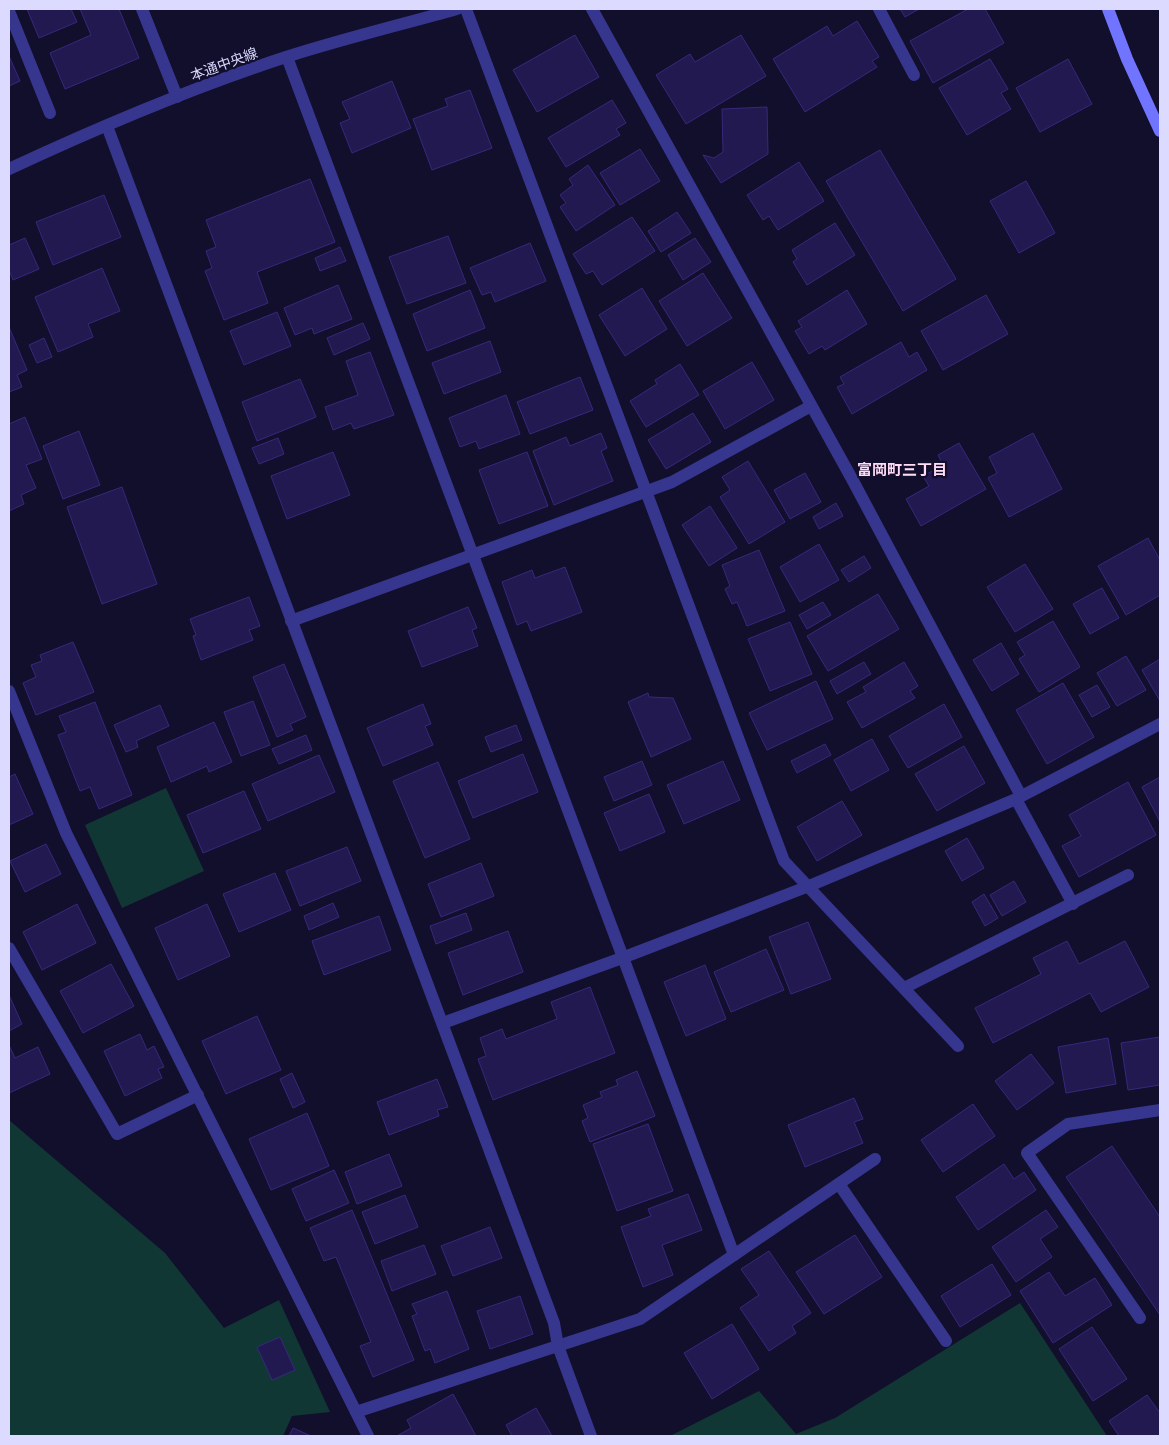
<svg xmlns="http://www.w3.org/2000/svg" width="1169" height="1445" font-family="'Work Sans','Noto Sans JP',sans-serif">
<rect width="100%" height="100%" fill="#120f2c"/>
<g fill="#113734">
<path d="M166 788 204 871 122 908 85 825Z"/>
<path d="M9 1120 165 1253 224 1328 279 1300 330 1412 292 1416 283 1436H9Z"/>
<path d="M1020 1303 1107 1436H670L759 1391 796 1434 835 1418Z"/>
</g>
<g fill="#21194f" stroke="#36297d">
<path d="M27 9H71L77 22 39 38Z"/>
<path d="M80 9H119L139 58 65 89 50 53 91 35Z"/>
<path d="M900 9H919L905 17Z"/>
<path d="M968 9H985L1004 43 933 83 910 41Z"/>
<path d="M857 21 879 57 872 61 877 67 805 112 773 59 827 26 833 36Z"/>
<path d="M575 35 599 77 537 112 513 70Z"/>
<path d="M741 35 766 76 686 124 656 75 690 54 695 62Z"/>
<path d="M9 56 20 81 9 86Z"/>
<path d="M990 59 1008 89 1001 93 1011 109 967 135 939 88Z"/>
<path d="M1068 59 1092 104 1040 132 1016 88Z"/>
<path d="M392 81 411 128 352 153 340 123 350 119 342 102Z"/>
<path d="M470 90 492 148 432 170 413 119 448 106 445 99Z"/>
<path d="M612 100 626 123 616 129 620 135 566 167 548 138Z"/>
<path d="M767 107 768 154 721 183 703 155 714 158 723 152 722 109Z"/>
<path d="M640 149 660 181 620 205 600 173Z"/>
<path d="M880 150 956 279 903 311 826 181Z"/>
<path d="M799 162 824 201 778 230 769 216 763 220 747 195Z"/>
<path d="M588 165 615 205 576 231 560 207 566 203 560 195 573 185 569 179Z"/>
<path d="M310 179 335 242 257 272 268 303 224 320 205 271 212 268 206 251 216 247 206 220Z"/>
<path d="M1026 181 1055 233 1019 253 990 201Z"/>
<path d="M104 195 121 237 53 265 36 222Z"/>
<path d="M677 212 691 233 661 252 648 231Z"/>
<path d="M632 217 655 251 602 285 593 271 586 274 573 254Z"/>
<path d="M835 223 855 255 807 285 793 262 797 259 792 250Z"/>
<path d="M448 236 466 283 407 304 389 257Z"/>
<path d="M25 238 39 269 13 280 9 270V245Z"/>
<path d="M695 238 711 262 683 280 668 255Z"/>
<path d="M530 243 546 281 495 302 491 292 482 295 470 268Z"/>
<path d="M340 247 346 261 320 271 315 258Z"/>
<path d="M102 268 120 311 88 324 93 337 58 352 35 297Z"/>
<path d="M703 273 732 318 687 346 659 301Z"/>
<path d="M338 285 352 319 314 334 312 328 295 335 284 308Z"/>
<path d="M642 288 667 329 625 356 599 315Z"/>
<path d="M470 290 485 328 427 351 413 314Z"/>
<path d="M847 290 867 324 825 350 822 346 809 354 795 331 802 327 798 321Z"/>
<path d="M986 295 1008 334 943 370 921 331Z"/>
<path d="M277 312 291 346 244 365 230 331Z"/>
<path d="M363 323 370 339 334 355 327 338Z"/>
<path d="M9 327 27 370 17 375 22 387 9 392Z"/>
<path d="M44 338 52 357 37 363 29 345Z"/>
<path d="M490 341 501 372 444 394 432 363Z"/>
<path d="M901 342 909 357 917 352 927 370 852 414 837 387 844 384 840 377Z"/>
<path d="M370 352 394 415 354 429 351 423 333 430 325 407 358 395 346 361Z"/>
<path d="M752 362 774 400 725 429 703 391Z"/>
<path d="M680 364 699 395 646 427 630 401 657 384 655 380Z"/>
<path d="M580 377 593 410 530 434 517 402Z"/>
<path d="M300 379 316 417 257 441 242 402Z"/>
<path d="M506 395 520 434 479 449 476 441 460 447 449 418Z"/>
<path d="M693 413 711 442 666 469 648 440Z"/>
<path d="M25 417 42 459 26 465 36 488 21 495 24 504 9 511V424Z"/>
<path d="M79 431 100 485 63 499 43 446Z"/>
<path d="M601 433 607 448 601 451 613 481 554 505 533 451 566 437 570 446Z"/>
<path d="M1033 433 1062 489 1009 517 988 478 997 473 989 457Z"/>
<path d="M278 438 284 454 259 464 252 448Z"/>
<path d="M959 443 986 489 921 526 906 499 929 486 923 476 943 465 938 455Z"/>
<path d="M333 452 350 495 287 519 271 476Z"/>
<path d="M527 452 548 506 499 524 479 470Z"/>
<path d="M748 461 785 522 749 544 720 497 730 490 722 477Z"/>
<path d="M805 473 821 502 790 519 774 490Z"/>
<path d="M122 487 157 584 102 604 67 507Z"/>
<path d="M836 503 843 516 819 529 813 517Z"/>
<path d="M710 506 737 548 709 566 682 525Z"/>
<path d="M1148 538 1160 560V595L1126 615 1098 566Z"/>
<path d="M819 544 839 580 800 602 780 567Z"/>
<path d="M759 550 785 611 747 626 737 602 732 604 725 589 730 586 722 565Z"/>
<path d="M864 556 871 568 849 582 841 570Z"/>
<path d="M1025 564 1053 609 1015 632 987 587Z"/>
<path d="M565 567 582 612 531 631 527 621 517 625 502 582 532 570 535 578Z"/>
<path d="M1102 588 1119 618 1090 634 1073 604Z"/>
<path d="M878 594 899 629 828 671 807 636Z"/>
<path d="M249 597 260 626 249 630 253 640 201 660 193 636 196 635 190 619Z"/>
<path d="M823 602 831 615 807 629 799 615Z"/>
<path d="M468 607 477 628 472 630 478 646 422 667 408 631Z"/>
<path d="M1053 621 1080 667 1039 692 1019 659 1025 655 1017 642Z"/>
<path d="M790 622 812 674 770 691 748 639Z"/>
<path d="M73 642 94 692 36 715 23 683 36 677 31 665 42 661 40 655Z"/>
<path d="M1001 643 1019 674 992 691 973 660Z"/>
<path d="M1126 656 1146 690 1117 706 1097 673Z"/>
<path d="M1160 659V701L1142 670Z"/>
<path d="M864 662 871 674 837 694 830 681Z"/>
<path d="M904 662 918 686 910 691 915 698 862 728 847 702 866 692 863 687Z"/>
<path d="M284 664 306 717 290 724 293 730 277 737 253 677Z"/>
<path d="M816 681 833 719 767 750 749 713Z"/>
<path d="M1063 683 1094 737 1047 764 1016 710Z"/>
<path d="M1097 685 1110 707 1092 717 1079 695Z"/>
<path d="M648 693 649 697 673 698 691 739 651 757 628 702Z"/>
<path d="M253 701 270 745 241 756 224 712Z"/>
<path d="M95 702 132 795 99 809 90 787 80 791 58 735 66 732 59 716Z"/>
<path d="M423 704 431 724 425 726 433 745 383 766 367 728Z"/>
<path d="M944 704 962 737 908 768 889 736Z"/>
<path d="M160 705 169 726 136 741 138 747 126 752 114 725Z"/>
<path d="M214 722 232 762 209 772 207 766 171 782 157 747Z"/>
<path d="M516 725 522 740 491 752 485 737Z"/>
<path d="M306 735 312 750 279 764 272 749Z"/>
<path d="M872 739 889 770 851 791 834 760Z"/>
<path d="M825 744 831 755 797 773 791 761Z"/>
<path d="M964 746 985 783 937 811 915 774Z"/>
<path d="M523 754 538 792 473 818 458 781Z"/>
<path d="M319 755 335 792 268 821 252 784Z"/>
<path d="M642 761 652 785 614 801 604 777Z"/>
<path d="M723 761 740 800 684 824 667 785Z"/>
<path d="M438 762 470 839 425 858 393 781Z"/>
<path d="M15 774 33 814 9 825V777Z"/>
<path d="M1160 777V822L1142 787Z"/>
<path d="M1128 782 1156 835 1079 877 1062 846 1081 836 1069 815Z"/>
<path d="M244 791 261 829 203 853 187 815Z"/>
<path d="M649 794 665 832 620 851 604 813Z"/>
<path d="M842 801 862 835 817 861 797 827Z"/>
<path d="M967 838 984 868 962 881 945 851Z"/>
<path d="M46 844 61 874 25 892 10 861Z"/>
<path d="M347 847 361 881 300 906 286 871Z"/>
<path d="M481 863 494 896 441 917 428 884Z"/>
<path d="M275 873 291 910 239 932 223 894Z"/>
<path d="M1014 881 1026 902 1002 916 990 895Z"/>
<path d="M984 894 998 918 985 926 972 902Z"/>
<path d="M333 903 339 917 309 930 304 916Z"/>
<path d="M77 904 96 943 42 970 23 932Z"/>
<path d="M207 904 230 956 178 980 155 928Z"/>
<path d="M466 913 472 930 436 944 430 926Z"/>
<path d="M379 916 391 950 324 975 312 941Z"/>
<path d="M808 922 831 979 791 994 769 937Z"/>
<path d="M508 931 523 972 463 995 448 953Z"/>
<path d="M1067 941 1079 964 1125 941 1149 987 1101 1012 1090 993 993 1043 975 1008 1041 974 1033 958Z"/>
<path d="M766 949 784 990 731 1012 714 972Z"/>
<path d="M111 964 134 1006 83 1033 60 991Z"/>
<path d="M705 965 726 1019 686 1036 664 982Z"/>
<path d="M590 987 615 1053 493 1100 478 1059 486 1056 480 1038 502 1029 506 1039 557 1019 551 1002Z"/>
<path d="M9 995 22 1024 9 1031Z"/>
<path d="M257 1016 281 1070 226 1094 202 1041Z"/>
<path d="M140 1034 147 1050 154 1046 164 1067 158 1069 162 1078 125 1096 104 1051Z"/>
<path d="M1160 1037V1085L1128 1090 1121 1043Z"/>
<path d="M1108 1038 1116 1084 1066 1093 1058 1047Z"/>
<path d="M9 1045 15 1058 38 1047 50 1074 9 1093Z"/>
<path d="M1031 1054 1054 1083 1017 1110 995 1081Z"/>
<path d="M637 1071 655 1116 590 1142 582 1121 588 1118 583 1105 602 1097 600 1092 618 1085 616 1080Z"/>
<path d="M292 1073 305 1102 293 1108 280 1079Z"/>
<path d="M437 1079 448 1107 437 1110 439 1116 389 1135 377 1102Z"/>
<path d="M854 1098 863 1119 854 1122 863 1143 805 1167 788 1125Z"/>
<path d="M973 1104 995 1136 943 1172 921 1140Z"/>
<path d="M307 1113 329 1166 271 1190 249 1139Z"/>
<path d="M648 1124 673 1191 617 1211 593 1144Z"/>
<path d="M1112 1146 1160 1217V1315L1066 1177Z"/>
<path d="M389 1154 402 1186 357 1204 345 1172Z"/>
<path d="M1004 1164 1014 1179 1024 1172 1036 1190 978 1230 956 1197Z"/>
<path d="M334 1170 349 1203 306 1221 292 1189Z"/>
<path d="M688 1194 702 1230 662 1245 673 1275 643 1287 621 1227 651 1216 648 1209Z"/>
<path d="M405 1195 418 1227 375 1244 362 1212Z"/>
<path d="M352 1210 414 1360 373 1377 360 1346 371 1342 336 1257 324 1261 310 1228Z"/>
<path d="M1046 1210 1058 1227 1040 1239 1052 1257 1016 1282 992 1247Z"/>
<path d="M490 1227 502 1258 453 1276 441 1246Z"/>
<path d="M855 1235 882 1277 824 1314 796 1272Z"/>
<path d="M424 1245 436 1274 392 1291 381 1261Z"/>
<path d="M769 1251 811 1313 792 1326 796 1333 769 1351 740 1308 759 1295 741 1269Z"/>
<path d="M992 1264 1011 1295 960 1327 941 1296Z"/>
<path d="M1049 1272 1065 1296 1095 1278 1112 1305 1053 1343 1020 1291Z"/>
<path d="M447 1291 469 1349 435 1363 430 1349 425 1351 412 1316 417 1314 412 1304Z"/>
<path d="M520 1296 533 1334 490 1349 477 1311Z"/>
<path d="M732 1324 759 1369 712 1399 684 1353Z"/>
<path d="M1092 1327 1127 1379 1093 1401 1059 1349Z"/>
<path d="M280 1337 295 1370 272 1380 257 1347Z"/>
<path d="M453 1394 476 1436H397L411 1428 407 1420Z"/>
<path d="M1147 1395 1160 1413V1436H1119L1109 1421Z"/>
<path d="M536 1408 552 1436H512L506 1425Z"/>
<path d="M293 1428 311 1436H289Z"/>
</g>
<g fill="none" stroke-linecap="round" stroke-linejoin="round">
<g stroke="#36368f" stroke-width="12">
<path d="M142 9 177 97"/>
<path d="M466 9 784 861 958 1046"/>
<path d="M592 9 852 479 1021 796"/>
<path d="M879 9 914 75"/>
<path d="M9 11 50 113"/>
<path d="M287 57 734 1255 640 1319 356 1412"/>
<path d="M107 126 554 1323 558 1346 591 1436"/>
<path d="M291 621 672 482 811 406"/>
<path d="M9 691 66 833 368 1436"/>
<path d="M1016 799 1073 904"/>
<path d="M9 948 117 1134 198 1095"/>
<path d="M904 988 1128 875"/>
<path d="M443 1023 622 958 809 886 1016 799 1160 724"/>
<path d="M839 1184 946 1341"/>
<path d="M734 1255 875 1159"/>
<path d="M1140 1318 1027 1153 1068 1124 1160 1110"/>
</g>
<path stroke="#36368f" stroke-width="12" d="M9 169C99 127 191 88 286 57 342 39 400 25 457 9"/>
<path stroke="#7174ff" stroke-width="12" d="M1108 9 1127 59 1160 131"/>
</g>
<g text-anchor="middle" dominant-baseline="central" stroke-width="4.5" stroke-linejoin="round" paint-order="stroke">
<g font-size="14" fill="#dcdaff" stroke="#120f2c">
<text transform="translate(224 64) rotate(-20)">本通中央線</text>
</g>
<g font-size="15" font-weight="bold" fill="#ffdcf4" stroke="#120f2c">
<text x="902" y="470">富岡町三丁目</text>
</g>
</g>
<rect width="1169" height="1445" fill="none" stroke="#dcdaff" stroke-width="20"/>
</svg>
